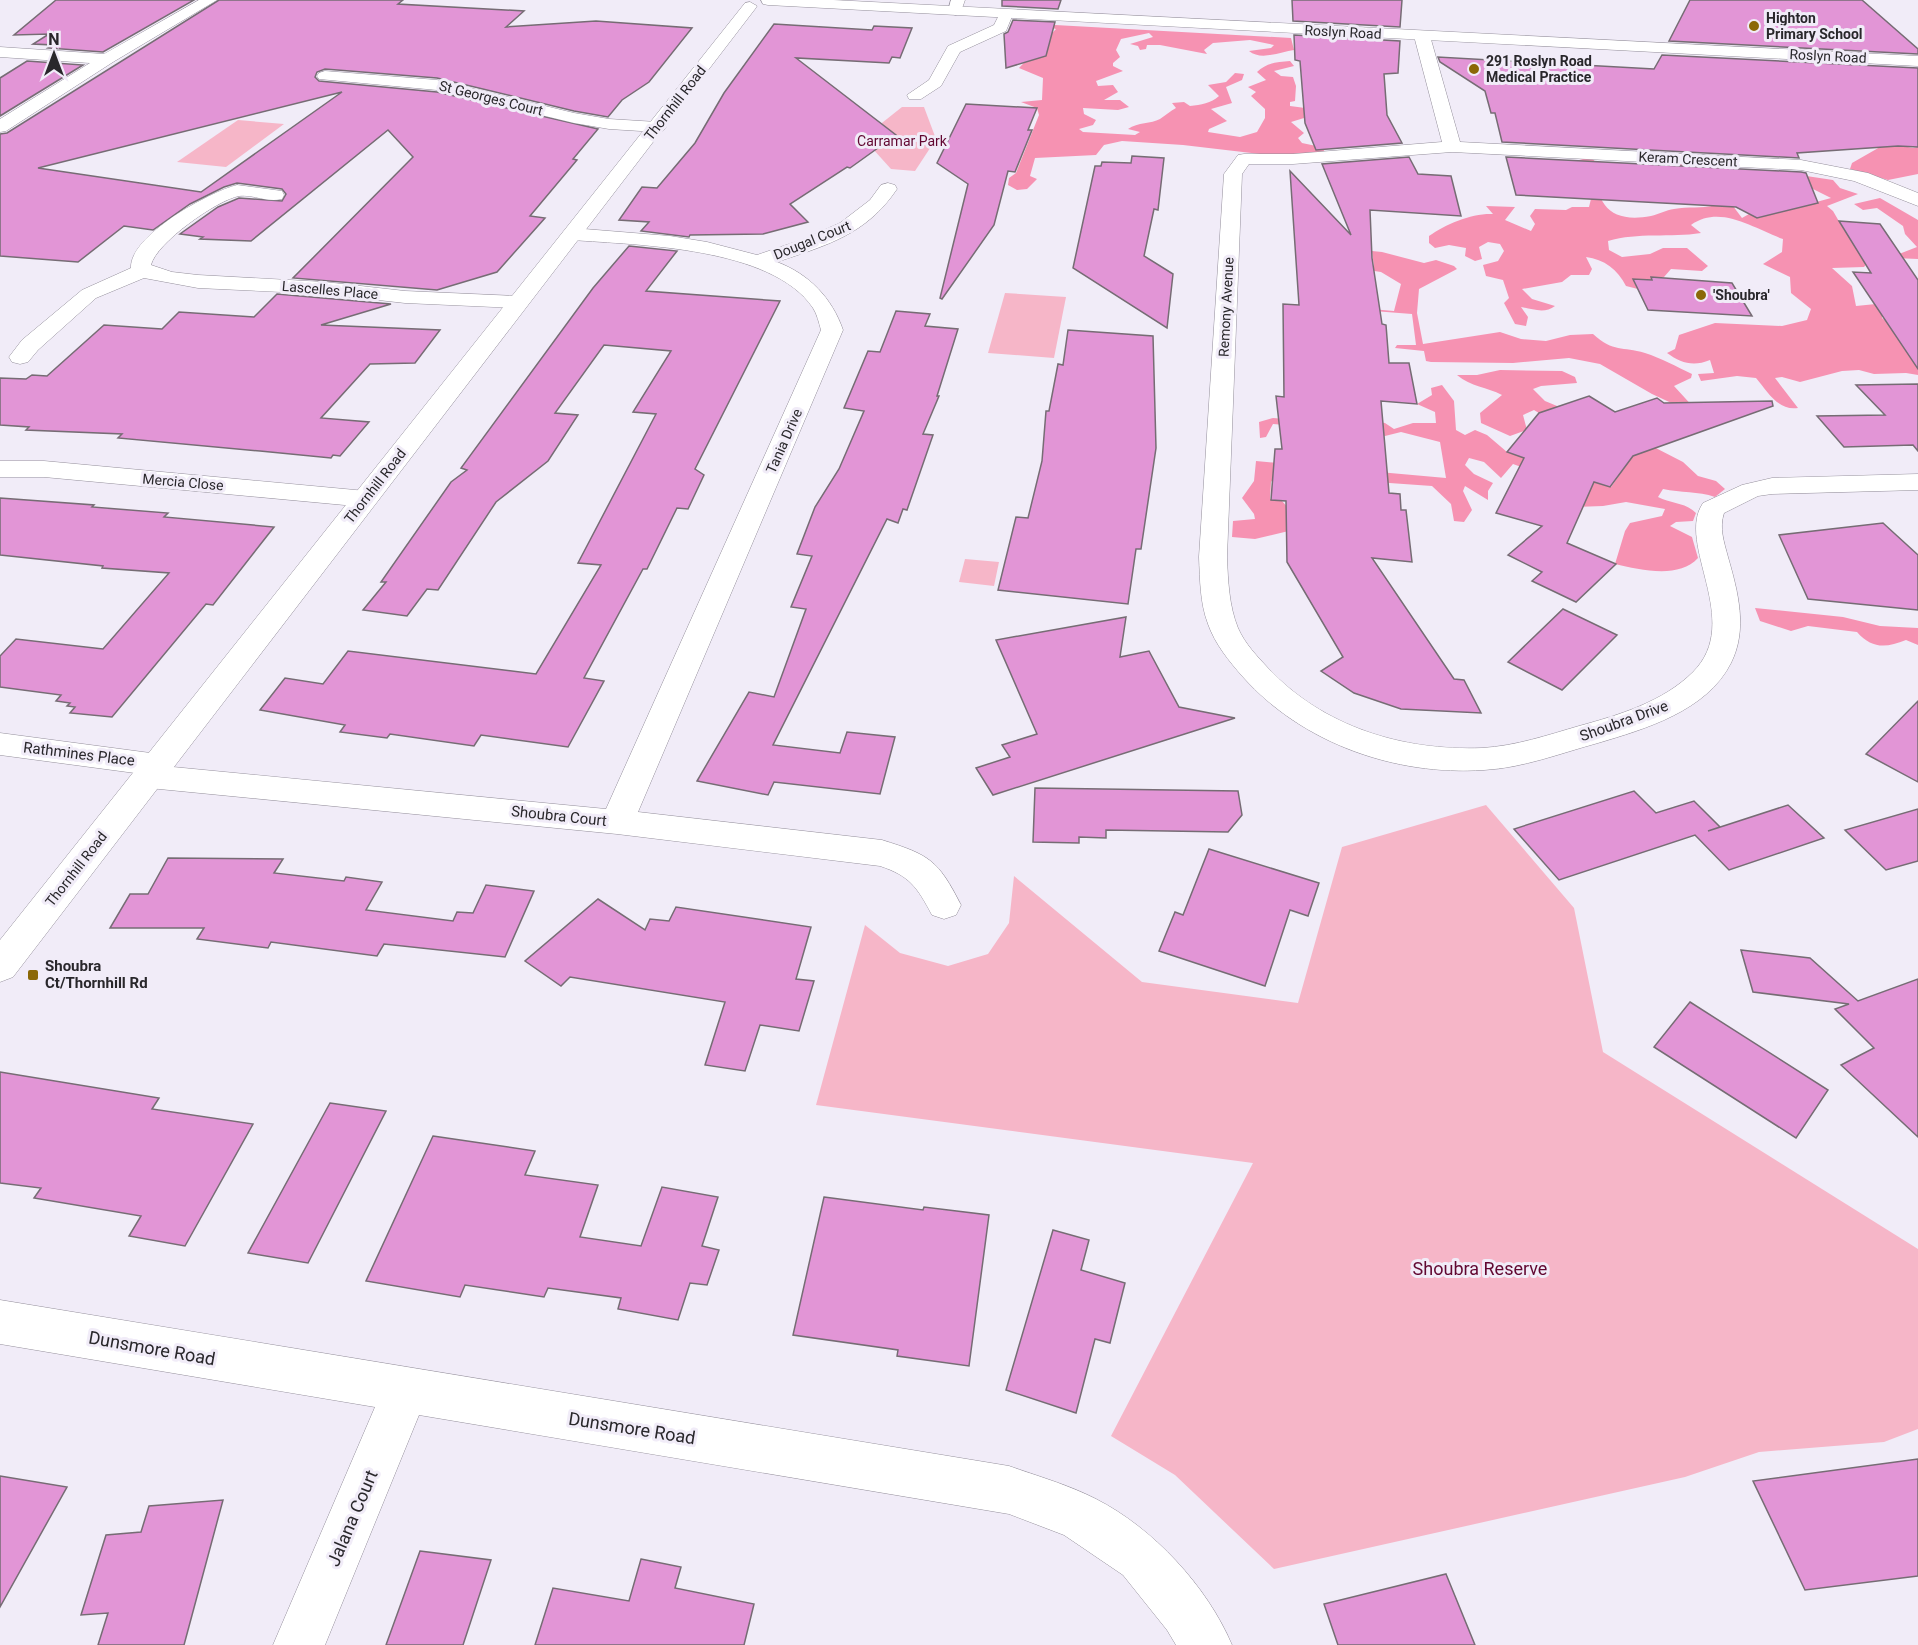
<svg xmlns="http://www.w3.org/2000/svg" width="1918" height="1645" font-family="Roboto,sans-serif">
<rect width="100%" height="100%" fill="#f1ecf8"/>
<g fill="#f6b6c8">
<path d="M902 107H924L936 139 915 171 891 169 863 138Z"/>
<path d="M238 120 284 124 226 167 177 162Z"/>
<path d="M1005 293 1066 297 1054 358 988 353Z"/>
<path d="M965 559 999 562 994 586 959 582Z"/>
<path d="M1486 805 1574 908 1603 1052 1918 1249V1429L1884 1442 1759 1452 1685 1477 1274 1569 1175 1475 1111 1436 1253 1163 816 1105 865 925 900 953 948 966 988 954 1009 923 1014 876 1142 982 1298 1003 1342 847Z"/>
</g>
<g fill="#f692b2">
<path d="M1037 24 1291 38 1294 50C1280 52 1261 61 1249 51L1271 48 1274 45 1250 40 1213 43 1204 50 1207 54 1160 45H1147L1146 49 1140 50 1138 46 1130 44 1153 37 1149 33 1121 39 1116 50 1120 57 1113 63V66L1123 71 1096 81 1098 86 1113 85 1118 92 1104 100H1120L1129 107 1118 110 1083 108 1084 114 1096 120 1093 125 1079 129 1083 132 1135 135 1140 132 1128 129C1138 122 1151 124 1160 119 1166 115 1170 111 1176 108L1172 103 1184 102 1190 106C1201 105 1211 103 1219 96L1208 85 1226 82 1235 73 1244 74 1242 80 1226 87 1232 103 1211 109 1227 121 1209 129 1208 132 1240 137 1257 132 1265 118V109L1251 96 1256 92 1248 87 1266 80 1257 72C1266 63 1277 62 1290 61L1294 66 1274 71 1281 76 1293 77 1296 86 1295 101 1290 102V106L1313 109 1325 119 1304 118 1291 122 1304 133 1298 138 1302 143 1321 147 1327 154H1260L1183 145 1122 141 1104 145 1096 155 1035 158 1030 176 1037 179 1027 189 1017 190 1008 185 1009 178 1016 173 1039 115 1037 108 1021 102 1042 100 1043 78 1019 68 1056 29Z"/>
<path d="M1887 143 1913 148 1918 147V174L1888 180 1850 169 1852 163Z"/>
<path d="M1583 159H1593L1596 163C1594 203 1609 224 1651 216 1659 214 1666 210 1674 209 1688 206 1701 209 1716 205L1672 168V164C1695 162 1715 166 1737 171L1733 206 1742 218 1749 214 1758 218 1831 198 1791 178 1793 174 1833 180 1840 188 1858 194 1827 206 1833 211 1844 230 1899 254 1917 247 1905 234 1903 226 1877 208 1863 210 1854 204 1880 198 1918 220V259L1894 258 1869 261 1864 267 1832 268 1852 286 1856 306 1876 304 1882 315V318L1887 322 1913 362 1918 363V375L1906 373 1874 374 1859 370 1842 371 1800 382 1782 377 1775 378 1798 408C1778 411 1768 392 1756 378L1737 376 1701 381 1698 374 1714 373 1710 360C1693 367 1681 363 1667 353L1675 349 1679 335 1715 323 1782 326 1807 320 1811 309 1791 293 1790 277 1763 264 1782 252 1783 239C1754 229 1721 204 1691 225L1701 233C1670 238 1638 232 1608 241L1609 250 1622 257 1650 254 1663 248H1687L1708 266 1702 271 1671 269 1664 277H1651L1652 280 1633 279 1638 289 1626 286C1618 270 1604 259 1586 257L1592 269 1589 275H1571L1562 282 1522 289 1532 299 1555 306C1545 314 1532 309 1521 307L1528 317 1526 326 1515 324 1504 303 1509 298 1503 280 1486 276 1483 265 1498 261 1504 251 1500 244 1488 242 1479 247 1482 259 1475 261 1465 256 1466 248 1449 245 1435 248 1429 243V236C1446 224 1472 213 1493 214L1486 206 1515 207 1505 220 1531 231 1535 224 1530 216 1535 209 1566 210 1572 207H1589L1591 199 1576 161Z"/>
<path d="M1372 251 1382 252 1424 263 1436 260 1454 266 1457 269 1419 289 1417 313 1423 344 1500 332 1521 339 1546 341 1570 335 1593 334C1614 353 1622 346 1645 353 1661 358 1677 367 1692 374L1691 378 1674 386 1696 410 1695 414 1652 394 1600 364 1569 358 1513 363 1431 362 1426 361 1424 351 1395 348 1397 345H1416L1412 314 1309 306 1312 304 1394 311 1401 284 1381 272 1361 269V266L1374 267Z"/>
<path d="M1500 370 1562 371 1575 377 1577 383 1541 386 1533 389 1545 401 1646 443 1683 462 1698 476 1716 481 1725 489 1715 497C1698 491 1681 493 1663 489L1658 497C1671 504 1685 502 1696 513L1693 521 1676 522 1670 526 1692 537 1698 558C1679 579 1641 570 1615 564L1625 531 1630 523 1662 516 1665 509 1626 502 1603 506 1575 507 1538 473 1513 464 1501 478 1484 462 1469 458 1465 465 1474 474 1493 483 1488 491V500L1465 486 1463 491 1472 510 1464 522 1454 521 1451 504 1432 486 1276 475 1271 482 1270 499 1282 501 1297 518V529L1255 539 1232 537 1233 521 1255 519 1254 514 1242 498 1254 481 1256 461 1446 478 1440 442 1401 432 1385 436 1370 432 1273 424 1266 437 1260 438 1259 422 1273 418 1346 424 1369 421 1385 423 1394 429 1413 423H1436L1435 412 1417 404 1432 395 1431 388 1442 385 1454 401 1456 430 1465 435 1475 430 1487 435 1507 452 1611 487 1627 464 1613 459 1534 410 1523 415 1527 430 1510 436 1481 423 1480 413 1502 395C1487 387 1471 387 1457 375H1477Z"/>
<path d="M1755 608 1843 617 1880 626 1918 628V645L1906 640C1886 648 1872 649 1857 632L1808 626 1791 631 1760 621Z"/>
</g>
<g fill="#e295d6" stroke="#766c74" stroke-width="1.5" fill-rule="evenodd">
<path d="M56 0H194L103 52 48 48 53 45 33 44 49 34 14 35Z"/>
<path d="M219 0H403L398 4 524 11 506 27 596 21 692 28 649 82 622 100 608 117 574 111 437 78 325 69 317 72 315 77 319 81 437 92 598 129 573 159 577 160 530 216 545 218 497 272 437 290 293 278 413 157 388 130 251 241 200 239 203 237 180 234 218 207 239 198 282 201 286 194 282 189 237 183 224 187 190 204 153 230 124 226 78 262 0 256V134L7 133ZM342 92 201 192 38 168Z"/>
<path d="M1002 0H1061L1058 9 1002 6Z"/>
<path d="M1292 0H1402L1400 27 1293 21Z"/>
<path d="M1690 0H1862L1918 49V54L1669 41Z"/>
<path d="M1013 20 1055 22 1046 56 1006 68 1004 34 1008 32Z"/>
<path d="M774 24 872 30 874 26 912 28 900 58 892 57 889 63 796 58 896 135 850 168 847 167 790 204 808 222 763 234 690 235 689 237 641 231 649 222 619 220 642 187 657 188 695 143 724 93Z"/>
<path d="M1294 35 1400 41 1398 73 1384 74 1387 115 1402 143 1316 150 1305 123 1300 61 1295 60Z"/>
<path d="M1662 55 1918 68V147L1898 146 1797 153 1799 158 1502 142 1495 113H1491L1485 91 1440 62 1438 57 1654 69Z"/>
<path d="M27 61 83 65 0 116V78Z"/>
<path d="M966 104 1037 108 1028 130H1032L1015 172 1008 171 994 225 942 299 940 298 968 184 937 163Z"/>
<path d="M1132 156 1164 158 1158 210 1154 209 1144 256 1173 274 1167 328 1073 268 1095 166H1101L1102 162 1131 163Z"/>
<path d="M1409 157 1418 174 1451 176 1461 216 1370 210 1372 258 1382 324 1386 325 1389 363H1409L1417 404 1381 401 1389 493 1400 494 1401 510H1406L1412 562 1372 558 1454 679 1464 680 1481 713 1401 709 1354 693 1321 671 1343 657 1287 562 1286 501 1271 500 1275 449H1282L1276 396 1284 397 1283 304 1299 305 1290 171 1351 235 1322 164Z"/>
<path d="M1506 157 1801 172 1806 173 1818 203 1757 218 1736 207 1516 195Z"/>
<path d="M1839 221 1880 224 1918 280V369L1853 272 1871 273Z"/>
<path d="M629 246 677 251 646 291 780 301 695 469 704 475 688 509 677 508 647 569H643L584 678 604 681 568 747 481 735 474 746 390 734 387 738 340 732 345 725 260 710 285 678 323 684 348 651 536 674 601 565 578 563 656 414 633 412 671 351 604 345 555 413 578 415 548 461 496 502 438 590 427 589 407 616 363 610 386 582H381L451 482 467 470 461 468 593 288Z"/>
<path d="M1651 277 1732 283 1752 316 1648 310 1633 279 1652 280Z"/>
<path d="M277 294 391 304 321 325 440 330 415 363 370 364 321 418 369 422 340 456 333 455 331 458 260 451 118 438 122 434 26 430 29 427 0 425V378L26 379 32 375 47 376 104 325 162 329 179 312 254 317Z"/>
<path d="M896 311 930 314 925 326 958 329 937 396H939L923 434 933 435 907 510 903 509 898 523 887 519 773 745 840 753 847 732 895 737 880 794 774 782 768 795 697 781 749 692 774 697 806 609 791 607 812 556 797 554 815 507 839 469 864 411 844 408 868 351 880 352Z"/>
<path d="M1068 330 1153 336 1156 448 1141 549H1136L1128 604 998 590 1016 517 1028 518 1042 461 1046 411H1049L1058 364 1063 365Z"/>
<path d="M1918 384V451L1913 445 1844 447 1817 416 1885 415 1856 385Z"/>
<path d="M1589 396 1615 412 1657 398 1664 403 1772 401 1773 406 1633 456 1610 487 1594 482 1567 543 1616 564 1576 602 1532 581 1542 572 1508 555 1542 526 1496 513 1524 458 1507 452 1539 413Z"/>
<path d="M0 498 94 505 92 507 168 513 164 517 274 527 213 605 206 604 112 717 70 713 75 707 67 706 70 703 56 701 61 695 0 687V656L16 639 103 649 169 573 102 568 103 566 0 555Z"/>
<path d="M1883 523 1918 555V610L1808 599 1779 535Z"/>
<path d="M1563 609 1617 635 1562 690 1508 662Z"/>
<path d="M1126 617 1120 657 1149 651 1179 707 1235 718 993 795 976 768 1010 757 1002 745 1037 734 996 640Z"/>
<path d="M1918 701V782L1866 754Z"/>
<path d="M1035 788 1238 791 1242 815 1228 832 1106 830V838L1079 837V843L1033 842Z"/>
<path d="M1634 791 1656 813 1694 801 1720 827 1708 831 1788 805 1824 838 1729 870 1695 835 1559 880 1514 829Z"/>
<path d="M1918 809V861L1886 870 1845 830Z"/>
<path d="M1209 849 1319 883 1308 916 1290 910 1265 986 1159 951 1175 912 1183 915Z"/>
<path d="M168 858 283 859 274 873 344 881 346 877 382 882 366 910 453 921 457 912 473 913 486 885 534 891 505 957 384 944 377 956 271 942 268 948 197 939 204 928H110L130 894H148Z"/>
<path d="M598 899 645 930 650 919 669 921 676 907 811 927 796 979 814 981 799 1031 760 1025 745 1071 705 1065 725 1002 570 977 561 986 525 961Z"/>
<path d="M1741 950 1810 958 1858 1001 1918 979V1137L1841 1065 1874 1048 1835 1009 1849 1004 1753 992Z"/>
<path d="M1690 1002 1828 1090 1796 1138 1654 1047Z"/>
<path d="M0 1072 159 1098 152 1109 253 1124 185 1246 129 1236 141 1216 34 1198 41 1188 0 1183Z"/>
<path d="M330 1103 386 1111 308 1263 248 1253Z"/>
<path d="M433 1136 535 1151 525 1175 598 1185 580 1237 641 1246 662 1187 718 1197 702 1246 719 1250 707 1285 690 1283 678 1320 618 1309 621 1298 548 1288 544 1297 465 1285 460 1297 366 1281Z"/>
<path d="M824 1197 923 1210 924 1207 989 1215 969 1366 897 1356 898 1350 793 1335Z"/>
<path d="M1053 1230 1089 1240 1081 1270 1125 1283 1110 1343 1095 1339 1076 1413 1006 1390Z"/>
<path d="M1918 1459V1576L1805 1590 1753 1481Z"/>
<path d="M0 1476 67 1487 0 1607Z"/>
<path d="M223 1500 184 1645H98L108 1613 81 1615 106 1535 141 1532 149 1506Z"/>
<path d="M420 1551 491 1560 463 1645H386Z"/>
<path d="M641 1559 681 1567 675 1588 754 1604 744 1645H535L553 1588 629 1601Z"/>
<path d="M1446 1574 1475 1645H1338L1324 1604Z"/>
</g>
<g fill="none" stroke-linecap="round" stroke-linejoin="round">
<defs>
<g id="minor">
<path d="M199 0H217L113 62 6 131 0 132V119L90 63 0 57V47L104 54Z"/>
<path d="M951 0H965L960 14 955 15 948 11Z"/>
<path d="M1006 10 1013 14 1006 31 960 52 941 86 921 99H909L907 95 929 80 948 46 994 25 1001 11Z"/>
<path d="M1422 31 1430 36 1460 142 1801 160 1868 173 1918 193V206L1854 181 1801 170 1452 152 1293 164H1249L1242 174 1227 557C1228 581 1229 606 1238 628 1245 644 1257 656 1268 668 1323 727 1403 751 1482 748 1516 746 1548 735 1579 726 1619 715 1663 702 1693 672 1744 621 1675 544 1703 503L1742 485 1772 478 1918 474V490L1772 494 1758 496 1724 513C1719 528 1724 542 1728 557 1738 592 1748 629 1731 663 1707 711 1645 729 1598 743 1561 753 1523 768 1484 770 1395 776 1302 743 1243 677 1229 661 1215 644 1208 624 1200 603 1200 580 1199 557L1224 174 1238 155 1244 154H1293L1442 142 1414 36Z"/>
<path d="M325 71 437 80 574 113 609 119 657 122 663 123 666 127 663 131 657 132 609 129 574 123 437 90 319 79 317 76 319 73Z"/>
<path d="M888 183 895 185 897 189C866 235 827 245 777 262 809 274 832 298 843 330L638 812 882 840C930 855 938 860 961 905L956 915 944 919 932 915C917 887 910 876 880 866L617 834 149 788 138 784 133 776 135 773 0 755V733L158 754 169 757 173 767 606 809 821 330C819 323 817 314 813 308 772 247 639 245 572 240L565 238 562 234 565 230 572 228 670 236 707 242 757 255 804 239 840 223 870 200 881 185Z"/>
<path d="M237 185 282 191 284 195 282 199C267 203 254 194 239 196 217 200 156 243 151 265L172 272 198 275 325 282 405 291 517 296 525 297 528 302 525 307 517 308 405 303 325 294 198 288 144 278 96 298 38 350 28 362 20 364 12 362 9 357 22 340 82 290 131 268C129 236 209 192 237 185Z"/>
<path d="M0 461H44L366 491 375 494 379 499 375 504 366 507 44 477H0Z"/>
<path d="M0 1300 1009 1466C1037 1476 1069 1485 1096 1499 1153 1528 1207 1586 1232 1645H1176L1167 1630 1123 1575 1064 1535 1009 1514 419 1415 325 1645H273L375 1407 0 1344Z"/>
</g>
<g id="tertiary">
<path d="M761 0H833L1918 56V66L768 5 763 4Z"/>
<path d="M750 2 757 6 755 9 13 977 0 982V940L745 3Z"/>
</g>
</defs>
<use href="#minor" stroke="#948f9b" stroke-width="1"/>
<use href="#tertiary" stroke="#948f9b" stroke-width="1"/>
<use href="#minor" fill="#fff" fill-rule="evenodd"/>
<use href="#tertiary" fill="#fff" fill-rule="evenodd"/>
</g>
<g fill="#8b6807" stroke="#f1ecf8" stroke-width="2">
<circle cx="1754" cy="26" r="6"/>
<circle cx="1474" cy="69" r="6"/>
<circle cx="1701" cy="295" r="6"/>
<rect x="27" y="969" width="12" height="12" rx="3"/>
</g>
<g text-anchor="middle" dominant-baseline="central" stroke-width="6" stroke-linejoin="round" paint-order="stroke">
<g font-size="14" font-weight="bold" fill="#29272b" stroke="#f1ecf8" text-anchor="start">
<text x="1766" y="18">Highton<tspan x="1766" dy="16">Primary School</tspan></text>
<text x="1486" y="61">291 Roslyn Road<tspan x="1486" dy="16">Medical Practice</tspan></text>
<text x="1713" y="295">'Shoubra'</text>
</g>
<g font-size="14" fill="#29272b" stroke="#f1ecf8">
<text transform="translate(1343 32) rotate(3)">Roslyn Road</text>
<text transform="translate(1828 56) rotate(3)">Roslyn Road</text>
<text transform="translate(491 98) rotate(14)">St Georges Court</text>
<text transform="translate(675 103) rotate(-52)">Thornhill Road</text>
<text transform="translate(1688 159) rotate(3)">Keram Crescent</text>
<text transform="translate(812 240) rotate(-22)">Dougal Court</text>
<text transform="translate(330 290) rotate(5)">Lascelles Place</text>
<text transform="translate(1226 307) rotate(-87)">Remony Avenue</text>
<text transform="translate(784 441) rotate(-66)">Tania Drive</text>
<text transform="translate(183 482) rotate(5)">Mercia Close</text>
<text transform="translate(375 486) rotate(-52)">Thornhill Road</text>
<text transform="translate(76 869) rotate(-52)">Thornhill Road</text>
</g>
<g font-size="14" fill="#610731" stroke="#f1ecf8">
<text x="902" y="141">Carramar Park</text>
</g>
<g font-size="15" fill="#29272b" stroke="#f1ecf8">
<text transform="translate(1624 721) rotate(-20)">Shoubra Drive</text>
<text transform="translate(79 754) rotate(7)">Rathmines Place</text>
<text transform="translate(559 816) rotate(6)">Shoubra Court</text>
</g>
<g font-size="15" font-weight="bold" fill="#29272b" stroke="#f1ecf8" text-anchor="start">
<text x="45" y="966">Shoubra<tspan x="45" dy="17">Ct/Thornhill Rd</tspan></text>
</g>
<g font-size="18" fill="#610731" stroke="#f1ecf8">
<text x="1480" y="1268">Shoubra Reserve</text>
</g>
<g font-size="18" fill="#29272b" stroke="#f1ecf8">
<text transform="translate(152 1348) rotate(10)">Dunsmore Road</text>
<text transform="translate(632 1428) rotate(9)">Dunsmore Road</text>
<text transform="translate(352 1518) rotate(-67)">Jalana Court</text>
</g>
</g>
<g transform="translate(54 54)" stroke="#f1ecf8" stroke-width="4.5" paint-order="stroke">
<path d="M0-4.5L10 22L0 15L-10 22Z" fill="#29272b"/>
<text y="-9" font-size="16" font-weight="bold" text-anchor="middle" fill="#29272b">N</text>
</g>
</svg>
